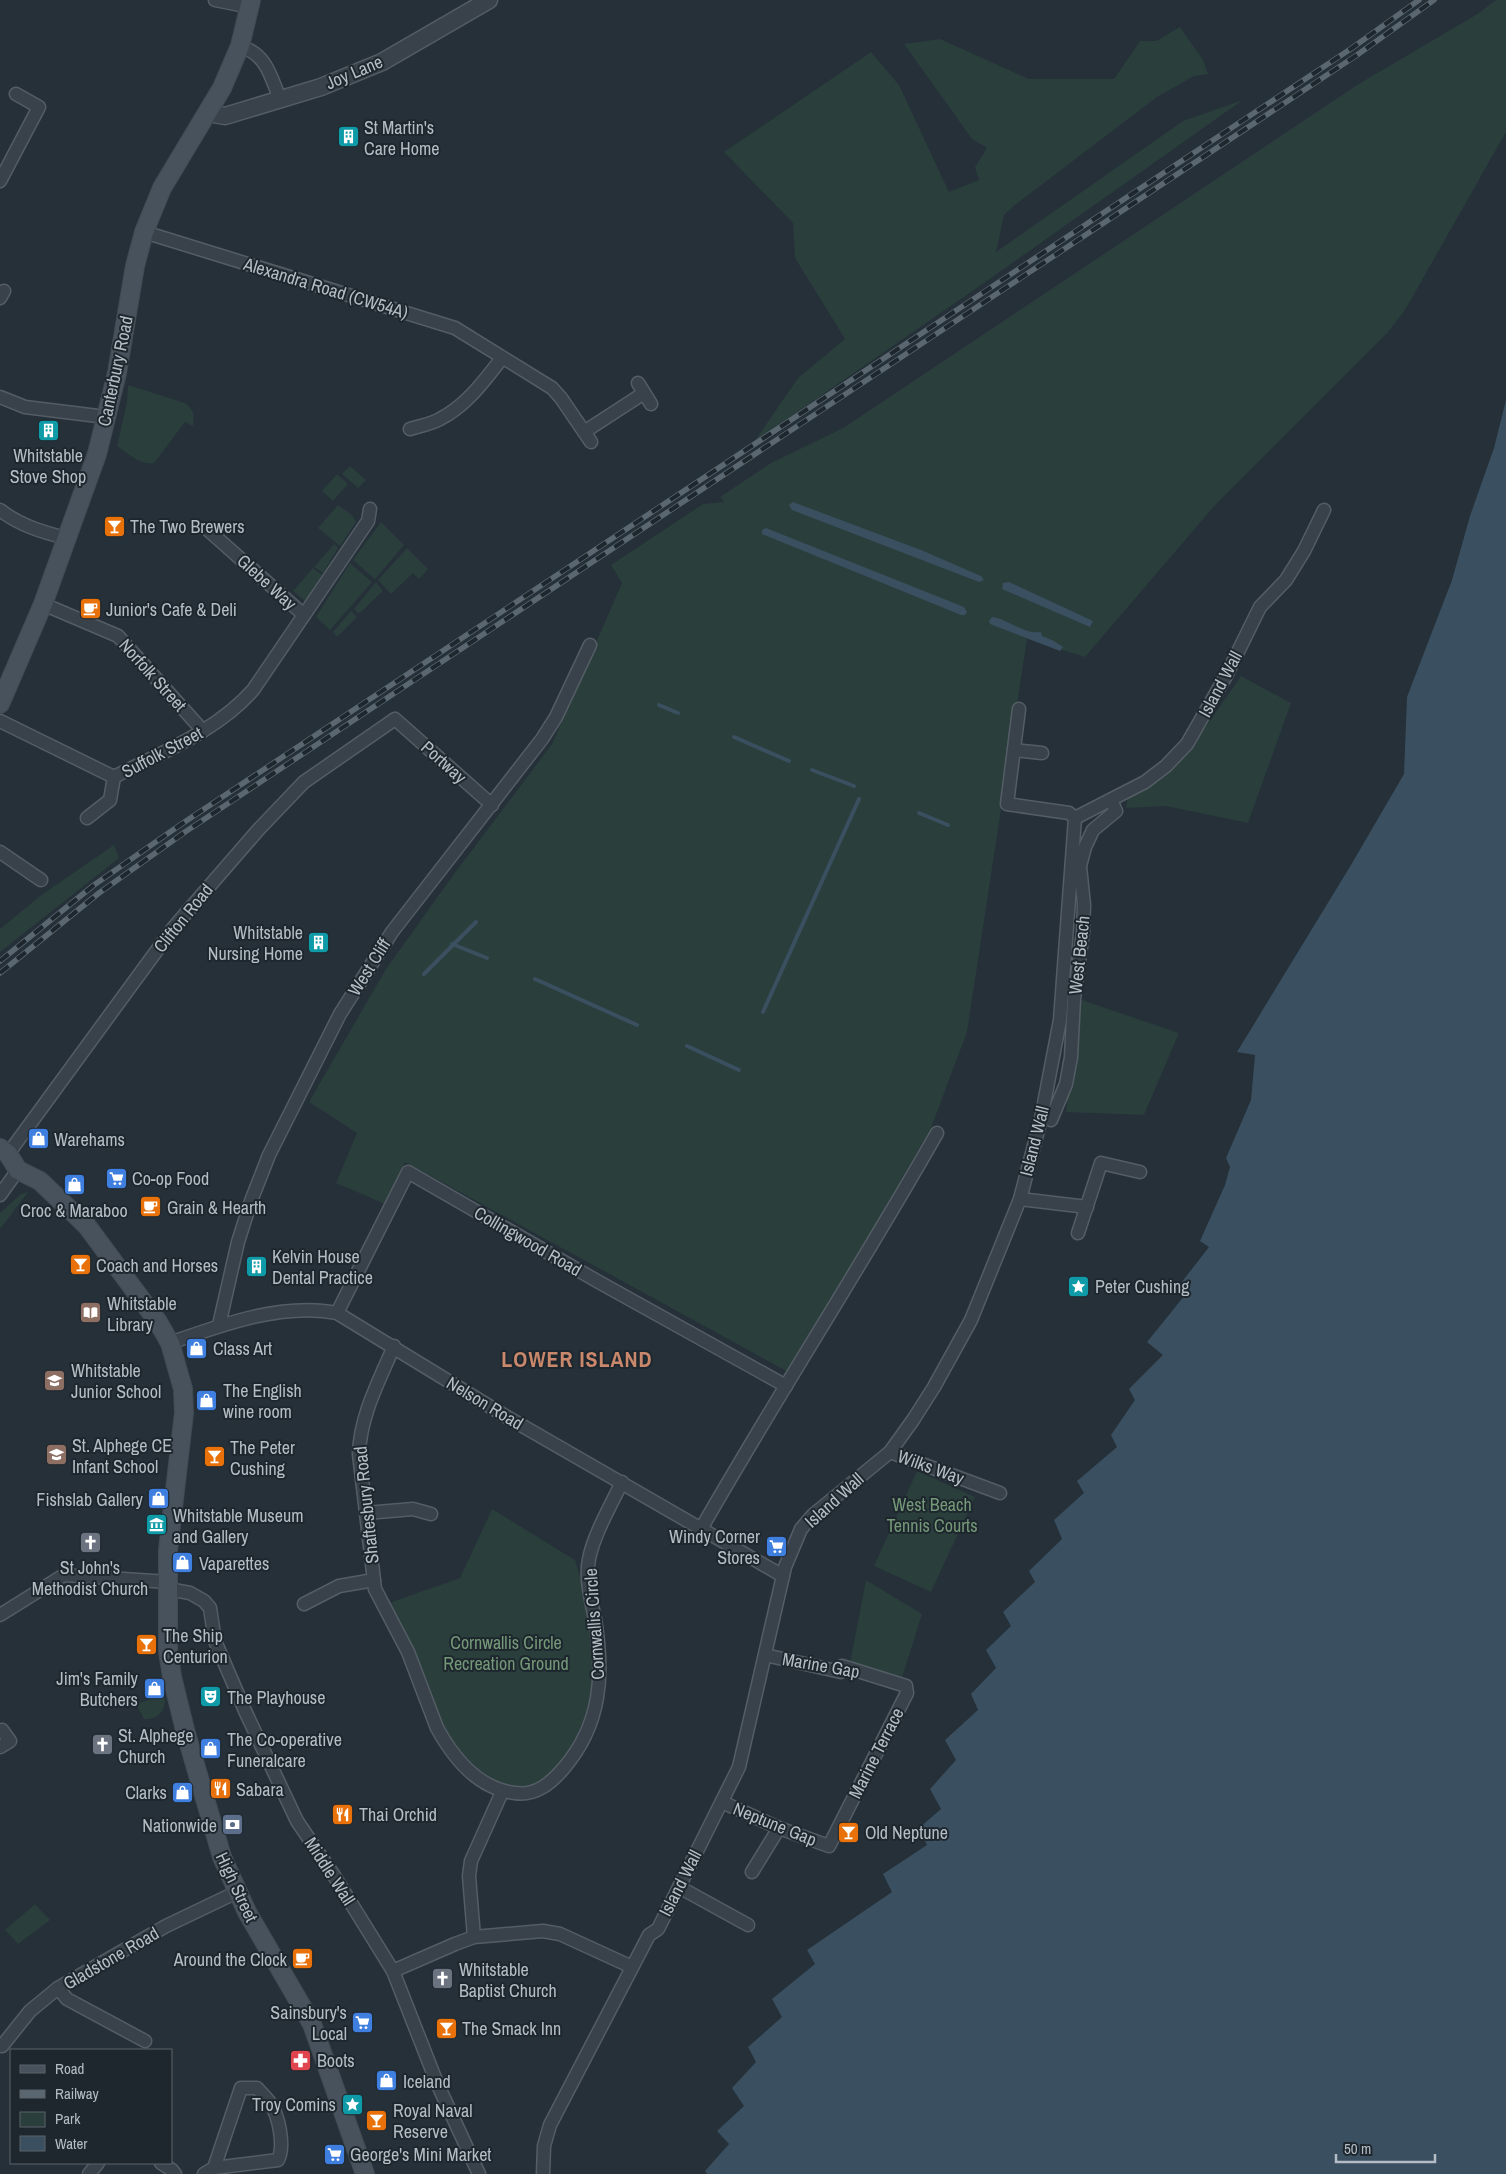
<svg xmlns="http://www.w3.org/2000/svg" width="1506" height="2174" font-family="'Archivo Narrow',sans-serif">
<rect width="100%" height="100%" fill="#253039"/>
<g fill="#2a3e3c">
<path d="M1496 0H1506V132L1405 310 1388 332 1216 504 1085 657 1027 639 967 1032 931 1128 790 1373 405 1162 385 1204 336 1183 357 1133 309 1102 386 969 451 878 552 744 622 583 611 565 703 504 724 502 720 497 771 463 843 428 1357 85 1479 13Z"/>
<path d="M1180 27 1203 60 1208 74 1194 76 1157 97 1015 205 1004 215 996 252 1183 121 1243 100 984 283 754 442 798 378 845 339 795 258 793 223 724 152 871 52 899 85 949 192 979 180 975 167 987 148 972 139 904 44 940 39 1029 79H1114L1140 41H1156Z"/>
<path d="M128 385 185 403C194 410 195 415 193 426L185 422 154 463C141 466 127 453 117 446L127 402Z"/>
<path d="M350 466 366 480 358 488 342 474Z"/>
<path d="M337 474 348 484 333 501 322 491Z"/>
<path d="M338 505 352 515 356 522 340 546 318 528Z"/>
<path d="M381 522 404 545 375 579 353 560Z"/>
<path d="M334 544 338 548 323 573 314 567Z"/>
<path d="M407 548 428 569 419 579 413 573 391 594 378 580Z"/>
<path d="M350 563 372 582 330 630 316 617Z"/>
<path d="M313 568 322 575 305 601 293 591Z"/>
<path d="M376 582 383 591 361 612 358 613 354 609Z"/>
<path d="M351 611 357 617 337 637 333 632Z"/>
<path d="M1241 676 1291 703 1248 823 1166 806 1126 808 1128 796 1159 777 1184 758Z"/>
<path d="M114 845 119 858 0 952V929L40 896Z"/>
<path d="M1079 999 1179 1033 1144 1115 1066 1112Z"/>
<path d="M28 1192 1 1228 0 1227V1213L21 1194Z"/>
<path d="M917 1471 975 1497 931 1592 874 1566Z"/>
<path d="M492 1509 575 1560C587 1600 596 1641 592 1683 590 1718 561 1782 523 1788 512 1790 504 1786 494 1781 490 1779 485 1777 481 1774 439 1741 430 1690 410 1643 405 1629 396 1616 389 1603L460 1578Z"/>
<path d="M866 1580 922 1614 901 1681 850 1663Z"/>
<path d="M164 1695C167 1709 159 1720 144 1719L136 1704Z"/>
<path d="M35 1904 50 1920 18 1944 5 1930Z"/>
</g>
<g fill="#3a4f5f">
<path d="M1506 400V2174H707L705 2171 729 2144 717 2131 744 2106 732 2088 756 2062 748 2047 782 2017 772 1999 815 1964 807 1950 892 1892 883 1874 927 1845 919 1828 941 1809 930 1789 956 1760 945 1740 978 1710 971 1694 996 1668 986 1650 1011 1626 1003 1612 1035 1582 1029 1571 1062 1539 1054 1520 1084 1493 1077 1481 1117 1447 1111 1435 1135 1400 1129 1389 1163 1355 1147 1342 1185 1295 1181 1283 1209 1247 1200 1241 1225 1185 1230 1167 1226 1158 1251 1100 1255 1055 1237 1052 1351 865 1404 774 1407 697 1452 580 1470 516 1494 448Z"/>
<path d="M793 502 921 550 981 576 984 580 979 582 792 510 789 505Z"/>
<path d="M766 528 964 607 967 612 965 615H961L762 534V530Z"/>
<path d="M1009 582 1093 621 1090 627 1002 589 1003 583Z"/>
<path d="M992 617C1008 619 1025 635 1041 632L1042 636 1054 641 1063 647 1060 651 990 624 989 621Z"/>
</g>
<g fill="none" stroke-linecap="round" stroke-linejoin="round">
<g stroke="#3a4f5f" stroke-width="4">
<path d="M659 705 678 713"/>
<path d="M734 737 789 761"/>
<path d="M812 770 854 786"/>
<path d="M919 813 948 825"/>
<path d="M452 944 487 958"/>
<path d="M424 974 476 922"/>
<path d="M535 979 637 1025"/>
<path d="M763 1012 859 799"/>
<path d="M687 1046 739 1070"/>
</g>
<defs>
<g id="minor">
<path d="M215 0 250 7"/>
<path d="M240 46C267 55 270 75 280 99"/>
<path d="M0 181 39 107 16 94"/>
<path d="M144 232 455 328 552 388 561 398 591 442"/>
<path d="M0 298 4 291"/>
<path d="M638 383 651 404"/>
<path d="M0 397 25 407 106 417"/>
<path d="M410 429C420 426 431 424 440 419 467 405 484 381 502 358"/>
<path d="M584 432 644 393"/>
<path d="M0 510C19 525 42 532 66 538"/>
<path d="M208 530 304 615"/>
<path d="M43 604 118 636 203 731"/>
<path d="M1019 709 1007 804 1069 813 1075 818"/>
<path d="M0 721 114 777C162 752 217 731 253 690L368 521 370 509"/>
<path d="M1014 750 1042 753"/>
<path d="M87 818 110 800 114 777"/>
<path d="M1075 818 1145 782 1166 766 1187 744 1227 674 1260 607 1286 580 1304 551 1324 510"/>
<path d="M0 852 41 880"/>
<path d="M1051 1120 1066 1084 1071 1057 1074 999 1083 932 1084 905 1080 866 1085 847 1093 830 1116 811 1111 800"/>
<path d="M8 1154 174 927 259 829 304 782 395 719 492 805"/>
<path d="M0 1195 18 1170"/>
<path d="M1020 1199 1087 1207"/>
<path d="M1078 1233 1101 1163 1140 1172"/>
<path d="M337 1313 408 1172 597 1281 786 1386"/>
<path d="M219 1325 238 1242 251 1201 269 1155 340 1014 392 932 542 739 556 717 590 645"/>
<path d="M170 1343C221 1325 283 1302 337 1313L507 1417 783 1576"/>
<path d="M394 1346C379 1381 360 1416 359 1454L375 1589 408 1652 437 1728C454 1759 479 1789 515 1793 536 1796 551 1783 563 1769 602 1724 604 1674 595 1619 591 1600 585 1578 589 1559 594 1534 611 1505 622 1482"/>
<path d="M890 1452 1000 1493"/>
<path d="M366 1513 413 1509 431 1514"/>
<path d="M701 1529C777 1396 861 1267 937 1133"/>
<path d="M168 1589 190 1593 204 1601 210 1608 215 1641 246 1713 297 1821 333 1874 393 1971 437 2083 479 2174"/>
<path d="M304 1604 339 1586 374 1580"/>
<path d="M0 1615 64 1575 168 1582"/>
<path d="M0 1747 10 1741 2 1730"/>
<path d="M722 1802 779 1828 829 1846 907 1693 906 1686 842 1666 841 1672 765 1655"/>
<path d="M752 1872 779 1828"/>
<path d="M679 1887 748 1925"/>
<path d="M474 1937 469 1876 471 1861 502 1792"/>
<path d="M393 1971 455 1944 474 1937 543 1931 560 1934 632 1967"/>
<path d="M58 1988 67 1999 145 2041"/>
<path d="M2 2046 30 2011 58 1988 166 1926 237 1892"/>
<path d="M161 2163 172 2170 175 2174"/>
<path d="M89 2174 98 2163"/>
<path d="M204 2174 214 2168 278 2160C285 2146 279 2116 270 2103 267 2098 261 2093 257 2088H241L214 2168"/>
<path d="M543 2174 544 2146 550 2125 649 1935 658 1929 739 1767 785 1567 801 1529 813 1515 890 1452 913 1420 934 1387 971 1320 1020 1199 1041 1119 1060 1020 1075 818"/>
</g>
<path id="tertiary" d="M208 113 225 116 321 87 382 62 489 0"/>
<g id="secondary">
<path d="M0 704 43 604 97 454 117 373 135 266 144 232 162 188 222 88 240 46 251 0"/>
<path d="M0 1148 8 1154 18 1170 40 1181 87 1226 158 1322 170 1343 183 1389 184 1413 168 1550V1651L172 1677 185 1730 222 1857 247 1912 312 2024 365 2174"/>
</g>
</defs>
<use href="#minor" stroke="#545d65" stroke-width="15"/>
<use href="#tertiary" stroke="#545d65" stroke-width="19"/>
<use href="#secondary" stroke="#424b53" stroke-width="20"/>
<use href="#minor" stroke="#39424a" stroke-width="12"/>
<use href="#tertiary" stroke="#39424a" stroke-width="16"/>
<use href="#secondary" stroke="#47525c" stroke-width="18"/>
<defs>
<g id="rail">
<path d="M0 961 94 885 180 825 1352 48 1419 0"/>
<path d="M0 973 99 893 185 832 1357 55 1434 0"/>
</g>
</defs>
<use href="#rail" stroke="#5b6770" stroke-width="5.5"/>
<use href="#rail" stroke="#1e272e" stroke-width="4" stroke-dasharray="11" stroke-linecap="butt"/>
</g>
<defs>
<symbol id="building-square" viewBox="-11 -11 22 22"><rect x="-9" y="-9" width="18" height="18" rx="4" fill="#0f9aa8" stroke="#1e272e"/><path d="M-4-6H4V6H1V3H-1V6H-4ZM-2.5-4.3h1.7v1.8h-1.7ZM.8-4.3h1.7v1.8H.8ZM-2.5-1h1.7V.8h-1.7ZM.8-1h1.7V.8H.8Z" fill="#fff"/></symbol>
<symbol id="bar-square" viewBox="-11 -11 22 22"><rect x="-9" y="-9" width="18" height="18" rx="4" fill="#e8710a" stroke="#1e272e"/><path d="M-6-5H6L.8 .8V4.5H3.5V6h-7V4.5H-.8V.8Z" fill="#fff"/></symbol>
<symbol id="cafe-square" viewBox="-11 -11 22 22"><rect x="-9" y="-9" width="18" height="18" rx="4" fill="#e8710a" stroke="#1e272e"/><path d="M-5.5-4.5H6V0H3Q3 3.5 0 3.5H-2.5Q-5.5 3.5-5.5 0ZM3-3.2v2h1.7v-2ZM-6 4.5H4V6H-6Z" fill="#fff"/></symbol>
<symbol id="shop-square" viewBox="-11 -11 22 22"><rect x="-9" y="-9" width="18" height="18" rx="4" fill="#3f7fe0" stroke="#1e272e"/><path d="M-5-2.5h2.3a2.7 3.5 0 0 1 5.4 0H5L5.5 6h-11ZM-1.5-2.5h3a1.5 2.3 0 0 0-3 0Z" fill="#fff"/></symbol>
<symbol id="supermarket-square" viewBox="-11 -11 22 22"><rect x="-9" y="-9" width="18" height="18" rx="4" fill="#3f7fe0" stroke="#1e272e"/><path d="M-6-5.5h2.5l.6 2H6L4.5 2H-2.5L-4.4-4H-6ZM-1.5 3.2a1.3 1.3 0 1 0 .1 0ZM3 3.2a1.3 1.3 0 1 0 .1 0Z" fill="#fff"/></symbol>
<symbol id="sight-square" viewBox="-11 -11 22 22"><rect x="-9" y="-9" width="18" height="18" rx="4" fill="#0f9aa8" stroke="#1e272e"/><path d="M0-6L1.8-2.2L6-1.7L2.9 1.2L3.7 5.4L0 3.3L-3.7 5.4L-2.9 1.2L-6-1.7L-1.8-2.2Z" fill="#fff"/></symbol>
<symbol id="library-square" viewBox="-11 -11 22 22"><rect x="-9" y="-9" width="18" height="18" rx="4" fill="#8d6e63" stroke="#1e272e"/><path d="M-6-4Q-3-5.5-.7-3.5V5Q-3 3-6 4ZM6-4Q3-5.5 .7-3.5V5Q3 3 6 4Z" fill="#fff"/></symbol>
<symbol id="school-square" viewBox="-11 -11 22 22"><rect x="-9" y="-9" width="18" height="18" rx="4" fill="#8d6e63" stroke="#1e272e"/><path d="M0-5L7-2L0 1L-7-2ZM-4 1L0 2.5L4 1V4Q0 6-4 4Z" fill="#fff"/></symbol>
<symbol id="museum-square" viewBox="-11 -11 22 22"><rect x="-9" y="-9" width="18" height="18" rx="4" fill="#0f9aa8" stroke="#1e272e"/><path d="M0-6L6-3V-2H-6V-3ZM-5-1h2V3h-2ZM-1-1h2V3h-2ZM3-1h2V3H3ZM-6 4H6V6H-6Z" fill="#fff"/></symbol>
<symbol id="church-square" viewBox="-11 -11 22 22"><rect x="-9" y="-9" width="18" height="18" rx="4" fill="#6b7280" stroke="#1e272e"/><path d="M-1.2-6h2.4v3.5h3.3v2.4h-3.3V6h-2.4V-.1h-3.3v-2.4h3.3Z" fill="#fff"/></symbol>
<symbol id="theatre-square" viewBox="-11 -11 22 22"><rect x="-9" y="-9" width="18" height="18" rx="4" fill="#0f9aa8" stroke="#1e272e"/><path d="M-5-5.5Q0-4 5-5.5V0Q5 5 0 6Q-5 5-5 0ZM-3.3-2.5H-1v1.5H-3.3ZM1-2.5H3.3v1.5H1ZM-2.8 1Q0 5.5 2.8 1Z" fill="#fff"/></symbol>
<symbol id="restaurant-square" viewBox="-11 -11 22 22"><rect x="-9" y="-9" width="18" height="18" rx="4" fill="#e8710a" stroke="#1e272e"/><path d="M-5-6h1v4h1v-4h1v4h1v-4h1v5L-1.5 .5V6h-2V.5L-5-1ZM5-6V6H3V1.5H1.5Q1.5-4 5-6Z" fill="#fff"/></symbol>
<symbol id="bank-square" viewBox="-11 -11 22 22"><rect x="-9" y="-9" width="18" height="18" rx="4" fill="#5c6f8a" stroke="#1e272e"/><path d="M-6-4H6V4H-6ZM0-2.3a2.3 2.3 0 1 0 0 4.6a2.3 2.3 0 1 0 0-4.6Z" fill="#fff"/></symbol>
<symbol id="pharmacy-square" viewBox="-11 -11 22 22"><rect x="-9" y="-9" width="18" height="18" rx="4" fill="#e0444e" stroke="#1e272e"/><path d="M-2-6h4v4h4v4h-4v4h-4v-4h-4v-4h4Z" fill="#fff"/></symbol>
</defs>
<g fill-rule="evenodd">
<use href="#building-square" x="336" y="124" width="25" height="25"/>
<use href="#building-square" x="36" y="418" width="25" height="25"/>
<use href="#bar-square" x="102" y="514" width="25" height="25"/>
<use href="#cafe-square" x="78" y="596" width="25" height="25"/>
<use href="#building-square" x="306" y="930" width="25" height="25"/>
<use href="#shop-square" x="26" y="1126" width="25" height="25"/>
<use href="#supermarket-square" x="104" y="1166" width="25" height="25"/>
<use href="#shop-square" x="62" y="1172" width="25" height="25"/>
<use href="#cafe-square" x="138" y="1194" width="25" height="25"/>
<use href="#bar-square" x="68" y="1252" width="25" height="25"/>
<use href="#building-square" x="244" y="1254" width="25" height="25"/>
<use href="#sight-square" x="1066" y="1274" width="25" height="25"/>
<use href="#library-square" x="78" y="1300" width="25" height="25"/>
<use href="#shop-square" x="184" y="1336" width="25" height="25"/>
<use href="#school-square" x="42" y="1368" width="25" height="25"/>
<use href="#shop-square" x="194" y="1388" width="25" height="25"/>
<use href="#school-square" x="44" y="1442" width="25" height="25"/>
<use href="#bar-square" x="202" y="1444" width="25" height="25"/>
<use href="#shop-square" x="146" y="1486" width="25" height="25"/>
<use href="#museum-square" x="144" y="1512" width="25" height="25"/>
<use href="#church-square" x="78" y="1530" width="25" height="25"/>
<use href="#supermarket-square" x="764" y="1534" width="25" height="25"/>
<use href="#shop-square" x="170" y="1550" width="25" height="25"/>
<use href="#bar-square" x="134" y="1632" width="25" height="25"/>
<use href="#shop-square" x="142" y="1676" width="25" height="25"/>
<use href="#theatre-square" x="198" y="1684" width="25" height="25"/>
<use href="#church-square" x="90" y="1732" width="25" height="25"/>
<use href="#shop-square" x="198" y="1736" width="25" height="25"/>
<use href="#restaurant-square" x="208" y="1776" width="25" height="25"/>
<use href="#shop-square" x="170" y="1780" width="25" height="25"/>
<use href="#restaurant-square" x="330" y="1802" width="25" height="25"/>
<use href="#bank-square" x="220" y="1812" width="25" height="25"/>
<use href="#bar-square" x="836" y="1820" width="25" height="25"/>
<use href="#cafe-square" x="290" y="1946" width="25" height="25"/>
<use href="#church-square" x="430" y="1966" width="25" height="25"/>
<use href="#supermarket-square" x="350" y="2010" width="25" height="25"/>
<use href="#bar-square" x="434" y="2016" width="25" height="25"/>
<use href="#pharmacy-square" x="288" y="2048" width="25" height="25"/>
<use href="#shop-square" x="374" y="2068" width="25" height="25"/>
<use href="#sight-square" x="340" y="2092" width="25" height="25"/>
<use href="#bar-square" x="364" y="2108" width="25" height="25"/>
<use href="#supermarket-square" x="322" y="2142" width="25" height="25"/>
</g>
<g text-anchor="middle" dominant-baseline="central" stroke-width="4" stroke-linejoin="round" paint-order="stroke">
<g font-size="18" fill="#b4bdc5" stroke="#1e272e">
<text transform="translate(354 72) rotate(-23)">Joy Lane</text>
<text transform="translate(326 288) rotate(17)">Alexandra Road (CW54A)</text>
<text transform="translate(115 371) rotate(-78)">Canterbury Road</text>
<text transform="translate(267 582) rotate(42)">Glebe Way</text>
<text transform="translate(153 675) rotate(48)">Norfolk Street</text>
<text transform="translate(1220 684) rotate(-62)">Island Wall</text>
<text transform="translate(162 752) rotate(-28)">Suffolk Street</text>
<text transform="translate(444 762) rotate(42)">Portway</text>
<text transform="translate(183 918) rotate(-51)">Clifton Road</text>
<text transform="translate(1079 955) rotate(-84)">West Beach</text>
<text transform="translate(369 967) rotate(-58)">West Cliff</text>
<text transform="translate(1034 1141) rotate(-76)">Island Wall</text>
<text transform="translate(528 1241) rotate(30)">Collingwood Road</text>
<text transform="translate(485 1403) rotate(31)">Nelson Road</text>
<text transform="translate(931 1467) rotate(20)">Wilks Way</text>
<text transform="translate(834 1500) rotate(-42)">Island Wall</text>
<text transform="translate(366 1505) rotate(-96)">Shaftesbury Road</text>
<text transform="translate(594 1624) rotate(-94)">Cornwallis Circle</text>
<text transform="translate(821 1665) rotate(10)">Marine Gap</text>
<text transform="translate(876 1753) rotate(-63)">Marine Terrace</text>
<text transform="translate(775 1824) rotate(22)">Neptune Gap</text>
<text transform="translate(330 1871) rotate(57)">Middle Wall</text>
<text transform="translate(680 1883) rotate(-63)">Island Wall</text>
<text transform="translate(237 1887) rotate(65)">High Street</text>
<text transform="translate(111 1958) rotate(-30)">Gladstone Road</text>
</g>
<g font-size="18" fill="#b4bdc5" stroke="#1e272e" text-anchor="start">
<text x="364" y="127">St Martin's<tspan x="364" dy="21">Care Home</tspan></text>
<text x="48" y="455" text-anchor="middle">Whitstable<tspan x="48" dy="21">Stove Shop</tspan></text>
<text x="130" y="526">The Two Brewers</text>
<text x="106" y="609">Junior's Cafe &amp; Deli</text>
<text x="303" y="932" text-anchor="end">Whitstable<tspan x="303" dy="21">Nursing Home</tspan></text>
<text x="54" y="1139">Warehams</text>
<text x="132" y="1178">Co-op Food</text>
<text x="167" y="1207">Grain &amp; Hearth</text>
<text x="74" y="1210" text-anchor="middle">Croc &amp; Maraboo</text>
<text x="272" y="1256">Kelvin House<tspan x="272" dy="21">Dental Practice</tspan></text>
<text x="96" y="1265">Coach and Horses</text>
<text x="1095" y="1286">Peter Cushing</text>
<text x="107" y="1303">Whitstable<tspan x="107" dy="21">Library</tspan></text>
<text x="213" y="1348">Class Art</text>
<text x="71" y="1370">Whitstable<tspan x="71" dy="21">Junior School</tspan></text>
<text x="223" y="1390">The English<tspan x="223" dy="21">wine room</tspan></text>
<text x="72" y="1445">St. Alphege CE<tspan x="72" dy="21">Infant School</tspan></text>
<text x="230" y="1447">The Peter<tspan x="230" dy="21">Cushing</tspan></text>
<text x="143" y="1499" text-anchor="end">Fishslab Gallery</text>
<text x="173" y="1515">Whitstable Museum<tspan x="173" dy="21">and Gallery</tspan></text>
<text x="760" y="1536" text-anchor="end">Windy Corner<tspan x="760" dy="21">Stores</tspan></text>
<text x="199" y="1563">Vaparettes</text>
<text x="90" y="1567" text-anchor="middle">St John's<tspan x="90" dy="21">Methodist Church</tspan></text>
<text x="163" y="1635">The Ship<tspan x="163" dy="21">Centurion</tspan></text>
<text x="138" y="1678" text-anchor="end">Jim's Family<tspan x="138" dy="21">Butchers</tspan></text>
<text x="227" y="1697">The Playhouse</text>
<text x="118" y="1735">St. Alphege<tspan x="118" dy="21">Church</tspan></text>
<text x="227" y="1739">The Co-operative<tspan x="227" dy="21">Funeralcare</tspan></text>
<text x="236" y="1789">Sabara</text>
<text x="167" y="1792" text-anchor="end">Clarks</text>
<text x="359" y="1814">Thai Orchid</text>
<text x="217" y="1825" text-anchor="end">Nationwide</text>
<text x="865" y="1832">Old Neptune</text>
<text x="287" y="1959" text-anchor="end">Around the Clock</text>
<text x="459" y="1969">Whitstable<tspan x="459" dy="21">Baptist Church</tspan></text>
<text x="347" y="2012" text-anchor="end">Sainsbury's<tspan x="347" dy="21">Local</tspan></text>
<text x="462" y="2028">The Smack Inn</text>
<text x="317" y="2060">Boots</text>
<text x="403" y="2081">Iceland</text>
<text x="336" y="2104" text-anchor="end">Troy Comins</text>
<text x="393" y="2110">Royal Naval<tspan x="393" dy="21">Reserve</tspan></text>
<text x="350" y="2154">George's Mini Market</text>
</g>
<g font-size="18" fill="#759978" stroke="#1e272e">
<text x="932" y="1504">West Beach<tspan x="932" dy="21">Tennis Courts</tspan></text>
<text x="506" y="1642">Cornwallis Circle<tspan x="506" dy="21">Recreation Ground</tspan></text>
</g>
<g font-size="22" font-weight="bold" letter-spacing="1" fill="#c9876c" stroke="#1e272e">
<text x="577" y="1359">LOWER ISLAND</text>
</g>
</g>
<rect x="10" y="2049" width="162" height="115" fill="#1e272e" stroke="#5a636a"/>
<rect x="20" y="2065" width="25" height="8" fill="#47525c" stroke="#5a636a"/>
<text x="55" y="2074" font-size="15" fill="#b4bdc5">Road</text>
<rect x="20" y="2090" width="25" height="8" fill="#5b6770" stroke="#5a636a"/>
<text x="55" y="2099" font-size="15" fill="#b4bdc5">Railway</text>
<rect x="20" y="2112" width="25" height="15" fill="#2a3e3c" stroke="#5a636a"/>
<text x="55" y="2124" font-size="15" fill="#b4bdc5">Park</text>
<rect x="20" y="2136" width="25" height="15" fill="#3a4f5f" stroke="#5a636a"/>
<text x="55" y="2149" font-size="15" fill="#b4bdc5">Water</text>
<path d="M1336 2154v8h99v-8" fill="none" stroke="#b4bdc5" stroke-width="2.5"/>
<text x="1344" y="2154" font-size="15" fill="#b4bdc5" stroke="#1e272e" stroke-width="4" paint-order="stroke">50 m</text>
</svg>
